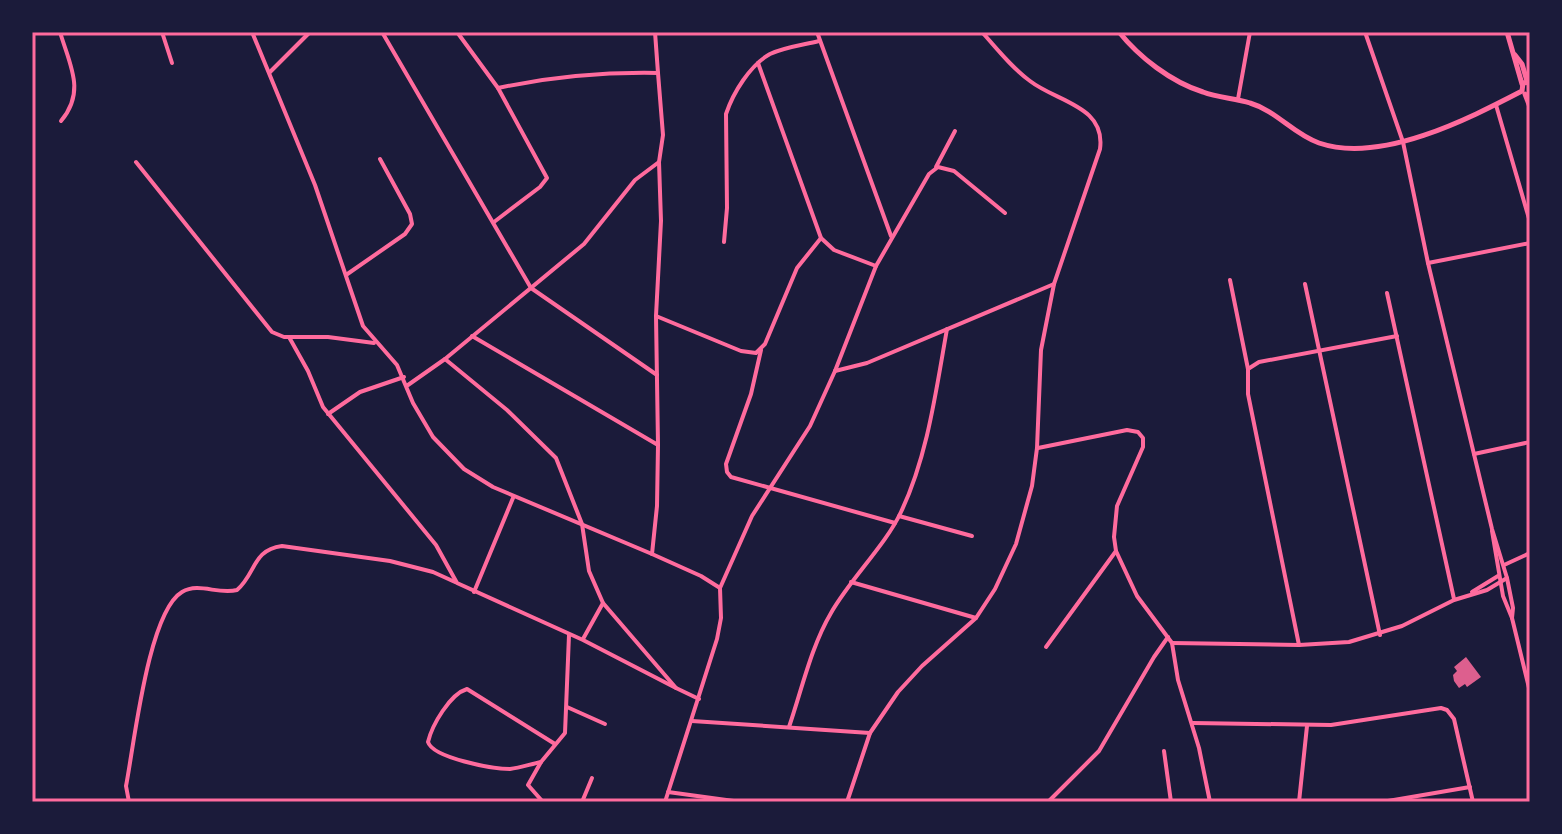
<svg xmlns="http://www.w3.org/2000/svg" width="1562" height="834" font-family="'Space Grotesk',sans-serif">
<rect width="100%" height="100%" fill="#1b1b3a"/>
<path fill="#dd5f8e" d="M1466 657 1481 677 1467 687 1465 684 1459 688 1454 681 1453 675 1457 671 1454 667Z"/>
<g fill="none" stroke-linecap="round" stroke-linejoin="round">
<g stroke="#ff6b9d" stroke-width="4">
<path d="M60 32C70 66 86 91 61 121"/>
<path d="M162 32 172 63"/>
<path d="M252 32 315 185 363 326 397 365 413 403 433 437 464 469 493 487 652 554 701 576 720 588 721 618 717 639 665 802"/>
<path d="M382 32 531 288 657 375"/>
<path d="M457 32 498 88"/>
<path d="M655 32 658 73"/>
<path d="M817 32 891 236"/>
<path d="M1365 32 1403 142 1428 263 1492 529 1507 578 1513 608 1512 618"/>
<path d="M758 63 821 238 834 250 876 266"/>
<path d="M270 72 310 32"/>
<path d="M1238 99 1250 32"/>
<path d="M1496 105 1530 222"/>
<path d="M136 162 272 332 284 337H328L374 343"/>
<path d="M936 167 955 131"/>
<path d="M494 222 540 187 547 178 498 88C550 77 605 72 658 73L663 135 659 162 661 221 656 316 658 445 657 506 652 554"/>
<path d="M724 242 727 208 726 114C733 93 750 65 770 54 785 47 803 45 819 41"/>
<path d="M1428 263 1530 243"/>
<path d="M346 275 405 234 412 224 410 214 380 159"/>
<path d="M1230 280 1248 369V394L1299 645"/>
<path d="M1305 284 1380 635"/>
<path d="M1387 293 1454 599"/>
<path d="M656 316 741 351 756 353 765 344 797 268 821 238"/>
<path d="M472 336 658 445"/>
<path d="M289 337 308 371 323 407 436 545 457 583 583 640 676 688"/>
<path d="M761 350 751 394 726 464 727 472 731 477 895 523"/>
<path d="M445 359 507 410 556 458 582 524 589 571 603 603 676 688 699 699"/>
<path d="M1248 369 1259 362 1397 336"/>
<path d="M835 371 867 363 1054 284"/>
<path d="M408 385 445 359 584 244 635 180 659 162"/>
<path d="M328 414 360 392 404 377"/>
<path d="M1038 448 1127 430 1138 432 1143 438V447L1117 506 1114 537 1116 551 1137 596 1172 643 1178 680 1199 748 1210 802"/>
<path d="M1474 454 1530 442"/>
<path d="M899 516 972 536"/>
<path d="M1492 531 1503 596 1512 618 1530 692"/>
<path d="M1504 565 1530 553"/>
<path d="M851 582 976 618"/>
<path d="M720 588 752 516 810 426 835 371 876 266 929 174 938 167 954 171 1005 213"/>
<path d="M474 592 513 498"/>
<path d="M1472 592 1498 576"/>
<path d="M583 639 603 603"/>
<path d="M1172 643 1299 645 1349 642 1402 626 1454 600 1487 590 1507 578"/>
<path d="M1046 647 1116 551"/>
<path d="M567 707 605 724"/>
<path d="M692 721 870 733"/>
<path d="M1193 723 1331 725 1441 708 1447 710 1454 719 1473 802"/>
<path d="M789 727C802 689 811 647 831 613 851 578 885 546 901 512 928 455 936 390 947 329"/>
<path d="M1164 751 1171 802"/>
<path d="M541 762C531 764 520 768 510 769 493 769 433 758 428 742 432 725 450 694 467 689L555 744"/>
<path d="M668 792 741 802"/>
<path d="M129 802 126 786C134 746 148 612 182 592 199 582 218 595 237 590 256 574 252 550 282 546L390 561 433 572 455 582"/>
<path d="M543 802 528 785 541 762 565 733 569 635"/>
<path d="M582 802 592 778"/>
<path d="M847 802 870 733 898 692 922 666 976 618 995 589 1016 544 1032 486 1037 448 1041 350 1054 284 1100 149C1106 106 1057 102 1030 81 1012 68 997 49 982 32"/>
<path d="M1048 802 1099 751 1154 657 1168 637"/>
<path d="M1299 802 1307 726"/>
<path d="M1382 802 1470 787"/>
</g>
<g stroke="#ff6b9d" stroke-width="5">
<path d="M1119 32C1139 57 1171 82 1203 92 1218 98 1235 98 1250 103 1277 111 1293 134 1319 143 1381 164 1468 119 1522 91L1523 83 1530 82"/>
<path d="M1507 32 1522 84"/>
<path d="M1515 55 1522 64 1527 81"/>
<path d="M1525 94 1530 107"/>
</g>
</g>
<rect width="1562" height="834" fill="none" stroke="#1b1b3a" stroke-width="68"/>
<rect x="34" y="34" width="1494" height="766" fill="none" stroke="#ff6b9d" stroke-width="3"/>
</svg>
